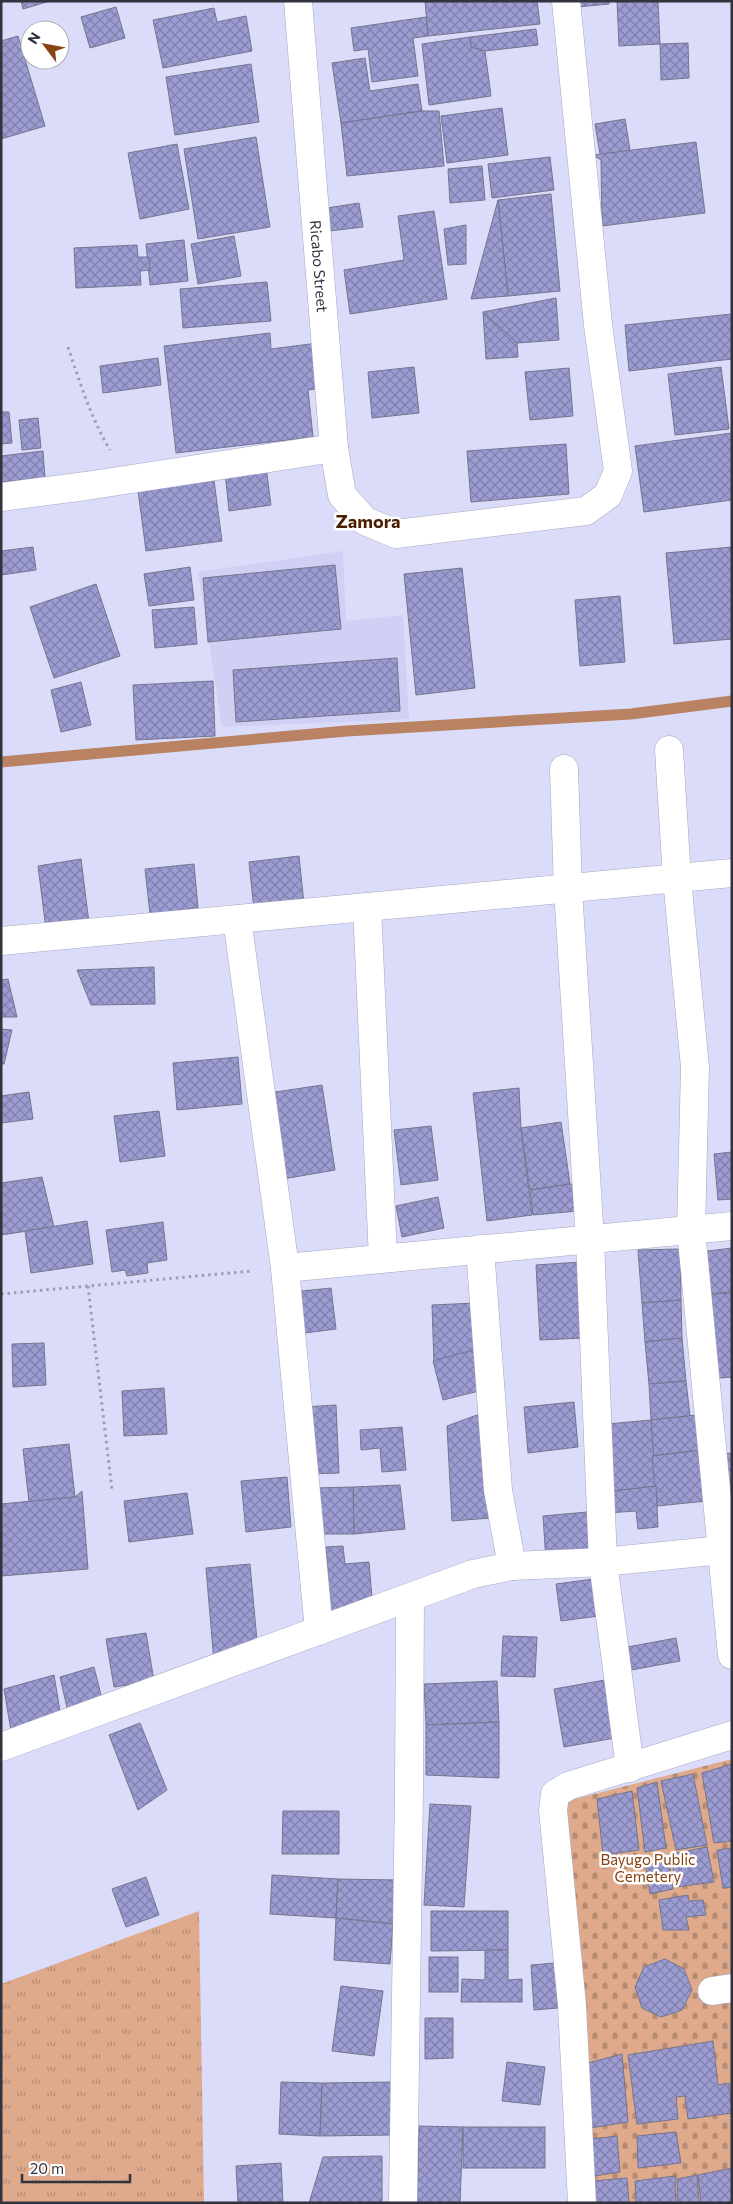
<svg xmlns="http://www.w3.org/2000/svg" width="733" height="2204" font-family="Commissioner,sans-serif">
<defs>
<pattern id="grass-tufts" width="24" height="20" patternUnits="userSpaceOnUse" patternTransform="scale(1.25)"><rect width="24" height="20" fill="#dfaa8b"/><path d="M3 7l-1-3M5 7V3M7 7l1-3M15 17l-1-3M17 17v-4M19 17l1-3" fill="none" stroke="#b58b73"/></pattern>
<pattern id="cemetery-stones" width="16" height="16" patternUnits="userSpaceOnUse" patternTransform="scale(1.25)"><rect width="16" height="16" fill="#dfaa8b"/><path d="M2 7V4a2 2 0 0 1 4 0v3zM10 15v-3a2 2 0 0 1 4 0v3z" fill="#b58b73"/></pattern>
<pattern id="building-cross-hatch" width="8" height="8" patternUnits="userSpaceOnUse" patternTransform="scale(1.25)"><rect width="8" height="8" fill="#9c9cd3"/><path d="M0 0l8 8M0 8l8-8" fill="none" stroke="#8080ad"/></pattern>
</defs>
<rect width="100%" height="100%" fill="#dbdcf9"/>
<path fill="#cfd0f3" d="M343 551 346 621 403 615 409 719 222 727 198 572Z"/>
<path fill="url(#grass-tufts)" d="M199 1911 204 2203H1V1984Z"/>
<path fill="url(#cemetery-stones)" d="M732 1759V2203H592L559 1803Z"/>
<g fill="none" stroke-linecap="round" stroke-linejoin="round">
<path stroke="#b88263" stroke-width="11" d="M1 762 347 731 631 714 732 701"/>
</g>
<g fill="url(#building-cross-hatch)" stroke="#74758e">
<path d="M21 1H50L23 9Z"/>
<path d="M425 1H537L540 24 428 36Z"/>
<path d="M578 1H609V4L578 7Z"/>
<path d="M617 1H658L660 44 619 46Z"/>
<path d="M116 7 125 38 90 48 81 17Z"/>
<path d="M214 8 217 22 246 16 252 51 163 68 153 20Z"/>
<path d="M426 17 428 36 413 38 418 76 372 82 368 49 354 51 351 28Z"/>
<path d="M536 29 538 45 485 51 471 47 470 37Z"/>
<path d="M18 36 45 126 1 139V41Z"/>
<path d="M470 37 471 47 485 51 491 96 429 105 422 44Z"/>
<path d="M688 43 689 78 661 80 660 44Z"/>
<path d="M365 58 370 91 418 84 422 111 341 123 332 63Z"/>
<path d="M251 64 259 122 175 135 166 77Z"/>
<path d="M502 108 508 155 447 163 441 116Z"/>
<path d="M422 111H439L444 166 347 176 341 123Z"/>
<path d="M625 119 631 156 601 160 595 124Z"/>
<path d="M256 137 270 227 198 239 184 149Z"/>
<path d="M696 142 705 213 602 226 601 160 593 155Z"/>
<path d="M177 144 189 209 140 219 128 153Z"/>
<path d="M550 157 554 190 492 198 488 164Z"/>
<path d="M482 166 485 200 450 203 448 169Z"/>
<path d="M551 194 560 291 508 296 498 200Z"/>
<path d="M498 200 508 296 471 299Z"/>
<path d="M359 203 363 227 329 231 327 208Z"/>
<path d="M434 211 447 299 350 314 344 270 404 260 398 216Z"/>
<path d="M466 225V264L448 265 444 229Z"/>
<path d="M234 236 241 276 198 284 191 244Z"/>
<path d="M184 240 188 281 150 285 146 244Z"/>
<path d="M137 245 138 257H149L150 270 140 271 141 285 76 288 74 248Z"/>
<path d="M267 282 271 321 183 328 180 289Z"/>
<path d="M556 298 559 340 517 343 483 312Z"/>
<path d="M483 312 517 343 518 357 486 359Z"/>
<path d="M732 314V359L629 371 625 325Z"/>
<path d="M270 333 271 349 318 343 323 388 308 390 313 437 176 453 164 346Z"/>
<path d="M158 358 161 385 103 393 100 366Z"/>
<path d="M414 367 419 413 372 418 368 372Z"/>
<path d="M721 367 729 429 675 435 668 374Z"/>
<path d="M569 368 573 416 530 420 525 372Z"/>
<path d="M1 412H9L12 443 1 444Z"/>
<path d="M38 418 41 448 22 450 19 420Z"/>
<path d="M732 433V500L644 512 635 446Z"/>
<path d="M566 444 569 494 471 502 467 451Z"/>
<path d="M43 451 45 478 1 482V456Z"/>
<path d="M266 467 271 505 229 511 225 472Z"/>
<path d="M213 473 222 541 146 551 137 483Z"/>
<path d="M33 547 36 570 1 575V551Z"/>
<path d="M732 547V639L674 644 666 553Z"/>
<path d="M335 565 341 629 208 642 203 578Z"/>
<path d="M190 567 194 600 149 606 144 574Z"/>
<path d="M462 568 475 688 416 695 404 574Z"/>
<path d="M96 584 120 656 54 678 30 607Z"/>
<path d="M620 596 625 662 580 666 575 600Z"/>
<path d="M194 607 197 644 155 648 152 610Z"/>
<path d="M397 658 400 711 236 722 233 670Z"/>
<path d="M213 681 215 736 136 740 133 685Z"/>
<path d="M81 682 91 725 61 732 51 690Z"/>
<path d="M299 856 304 904 254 910 249 862Z"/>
<path d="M81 859 89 923 46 929 38 866Z"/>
<path d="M194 864 198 908 150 914 145 869Z"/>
<path d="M154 967 155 1004 91 1005 77 970Z"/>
<path d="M8 979 17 1017H1V980Z"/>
<path d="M1 1029 12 1030 4 1064H1Z"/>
<path d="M238 1057 242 1104 177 1110 173 1063Z"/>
<path d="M322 1085 335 1170 283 1179 269 1093Z"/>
<path d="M519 1088 521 1128 532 1215 487 1221 473 1093Z"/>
<path d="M29 1092 33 1119 1 1123V1096Z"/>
<path d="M159 1111 165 1156 120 1162 114 1116Z"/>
<path d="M561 1122 570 1184 530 1190 521 1128Z"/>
<path d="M431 1126 438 1180 401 1185 394 1130Z"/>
<path d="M732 1152V1199L718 1200 714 1154Z"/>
<path d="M42 1177 54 1227 1 1235V1183Z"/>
<path d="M570 1184 577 1185 578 1211 533 1215 530 1190Z"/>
<path d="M438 1197 444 1228 402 1237 396 1206Z"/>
<path d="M87 1221 93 1264 31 1273 25 1231Z"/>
<path d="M163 1222 167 1260 147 1263 148 1273 127 1276 125 1270 112 1272 106 1230Z"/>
<path d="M732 1248V1292L704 1294 700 1252Z"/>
<path d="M680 1249 681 1300 642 1303 638 1250Z"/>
<path d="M581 1262 584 1338 540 1340 536 1265Z"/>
<path d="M331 1288 336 1329 297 1334 292 1292Z"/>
<path d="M732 1293V1377L707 1379 700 1295Z"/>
<path d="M681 1300 682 1338 645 1342 642 1303Z"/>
<path d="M475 1303 477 1349 434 1364 432 1305Z"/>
<path d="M682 1338 686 1381 649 1384 645 1342Z"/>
<path d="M44 1343 46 1385 13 1387 12 1344Z"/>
<path d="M477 1349 487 1389 443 1400 433 1361Z"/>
<path d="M686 1381 690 1416 651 1420 649 1384Z"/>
<path d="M164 1388 167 1434 124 1436 122 1391Z"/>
<path d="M574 1402 578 1447 528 1453 524 1407Z"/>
<path d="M336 1405 339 1473 308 1474 305 1407Z"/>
<path d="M485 1412 491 1518 452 1521 447 1426Z"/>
<path d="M696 1415 701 1450 652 1456 651 1420Z"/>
<path d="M651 1420 656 1486 613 1491 607 1424Z"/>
<path d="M402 1427 406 1470 382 1472 380 1448 361 1450 360 1430Z"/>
<path d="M69 1444 75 1497 29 1502 23 1449Z"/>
<path d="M701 1450 707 1501 657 1506 652 1456Z"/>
<path d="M732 1453V1504L727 1505 722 1454Z"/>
<path d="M287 1477 291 1527 246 1532 241 1481Z"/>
<path d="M400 1485 405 1529 354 1534 353 1487Z"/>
<path d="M656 1486 658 1527 638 1529 636 1511 607 1513 613 1491Z"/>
<path d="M353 1487 354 1534H313V1488Z"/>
<path d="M82 1491 88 1569 1 1576V1504L75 1497Z"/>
<path d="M187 1493 193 1534 129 1542 124 1501Z"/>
<path d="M598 1511 601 1556 546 1561 543 1516Z"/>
<path d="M343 1546 345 1564 369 1562 372 1598 357 1609 331 1611 326 1547Z"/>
<path d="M250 1564 257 1641 214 1662 206 1568Z"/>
<path d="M601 1578 606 1615 561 1621 556 1584Z"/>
<path d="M146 1633 154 1681 114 1687 106 1639Z"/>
<path d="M503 1636 537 1637 535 1677 501 1676Z"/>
<path d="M676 1638 680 1661 626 1671 622 1648Z"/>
<path d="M94 1667 103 1703 68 1712 60 1677Z"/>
<path d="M54 1675 61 1717 11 1731 4 1689Z"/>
<path d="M605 1680 615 1738 564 1747 554 1689Z"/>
<path d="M497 1681 499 1722 426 1725 424 1684Z"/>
<path d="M499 1722V1778L426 1775V1725Z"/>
<path d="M140 1723 167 1790 138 1810 109 1735Z"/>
<path d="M732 1764V1841L714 1843 702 1773Z"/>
<path d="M693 1774 707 1845 676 1850 661 1781Z"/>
<path d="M657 1782 666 1848 645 1852 637 1788Z"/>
<path d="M632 1791 639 1850 603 1855 597 1799Z"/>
<path d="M430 1804 471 1806 464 1907 424 1905Z"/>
<path d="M283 1811H339V1854H282Z"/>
<path d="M707 1847 714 1882 676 1887 671 1854Z"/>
<path d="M732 1848V1887L723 1888 717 1850Z"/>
<path d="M668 1855 673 1889 650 1894 645 1860Z"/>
<path d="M272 1875 338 1879 336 1918 270 1914Z"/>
<path d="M146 1877 159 1915 126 1927 112 1889Z"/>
<path d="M338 1879 397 1880 393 1924 336 1918Z"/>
<path d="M688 1895 689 1901 703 1900 706 1915 686 1917 689 1930H663L659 1900Z"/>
<path d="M431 1911H508V1950L431 1951Z"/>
<path d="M336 1918 393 1924 390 1964 334 1960Z"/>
<path d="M485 1950H508V1980L522 1979V2002H461L462 1979 485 1980Z"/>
<rect x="429" y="1957" width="29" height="35"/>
<path d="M665 1959 684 1969 692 1990 682 2010 661 2017 642 2008 635 1987 644 1967Z"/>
<path d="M555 1963 558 2008 534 2010 531 1965Z"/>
<path d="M341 1986 383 1991 374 2056 332 2051Z"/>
<path d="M425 2018H453V2058L425 2059Z"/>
<path d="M713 2041 718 2085 729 2083 732 2113 688 2119 685 2096 676 2097 678 2119 637 2124 628 2055Z"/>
<path d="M622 2054 628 2122 590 2128 584 2064Z"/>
<path d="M507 2062 545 2067 540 2105 502 2101Z"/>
<path d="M281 2082 322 2083 320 2136 279 2134Z"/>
<path d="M392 2082 393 2135 320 2136 322 2083Z"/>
<path d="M419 2126 463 2127 460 2203H417Z"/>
<rect x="463" y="2127" width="82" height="41"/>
<path d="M676 2132 681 2163 638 2168 637 2136Z"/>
<path d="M617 2136 620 2172 594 2176 591 2139Z"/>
<path d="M382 2156V2203H309L323 2157Z"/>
<path d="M281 2163 283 2203H238L236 2166Z"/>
<path d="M732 2168V2203H701L698 2175Z"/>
<path d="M697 2175 699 2203H678L677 2179Z"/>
<path d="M675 2176 676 2203H636L635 2181Z"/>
<path d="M627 2178 629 2203H594L592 2181Z"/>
</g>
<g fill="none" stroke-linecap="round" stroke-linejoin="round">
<defs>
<g id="minor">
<path id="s1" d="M298 1 334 448 342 495 365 521 396 534 586 511 608 495 618 471 598 325 566 1"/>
<path d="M1 497 86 486 334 448"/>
<path d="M669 750 677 879 695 1067 691 1230 732 1655"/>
<path d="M564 769 568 889 590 1240 603 1562 630 1768"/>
<path d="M367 907 383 1258"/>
<path d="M237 919 285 1268 319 1631"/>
<path d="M1 941 732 873"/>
<path d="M480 1249 498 1490 512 1566"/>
<path d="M285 1268 732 1226"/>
<path d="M1 1747 473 1574 512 1566 603 1562 732 1549"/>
<path d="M712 1991 732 1988"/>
<path d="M403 2203 409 1791 410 1598"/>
<path d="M582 2203 572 2005 553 1810 555 1794 568 1786 732 1735"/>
</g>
</defs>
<use href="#minor" stroke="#a6a7c2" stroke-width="29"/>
<g stroke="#9d9db3" stroke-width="3" stroke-dasharray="2.5 4" stroke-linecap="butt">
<path d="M68 347C80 383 91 418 110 450"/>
<path d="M88 1286 112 1490"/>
<path d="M1 1294 252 1271"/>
</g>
<use href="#minor" stroke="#fff" stroke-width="28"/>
</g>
<g text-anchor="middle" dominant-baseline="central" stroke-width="5" stroke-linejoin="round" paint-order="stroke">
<g font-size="15" fill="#33333e" stroke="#fff">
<text stroke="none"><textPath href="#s1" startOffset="266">Ricabo Street</textPath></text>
</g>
<g font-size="15" fill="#86420f" stroke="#fff">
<text x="648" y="1859">Bayugo Public<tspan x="648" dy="17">Cemetery</tspan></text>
</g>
<g font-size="18" font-weight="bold" fill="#4a1e00" stroke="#fff">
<text x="368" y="521">Zamora</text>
</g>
</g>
<rect width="733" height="2204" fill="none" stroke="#33333e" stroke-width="5"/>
<g transform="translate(45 45) rotate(302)"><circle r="24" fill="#ffffff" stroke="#adadb2"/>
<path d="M0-4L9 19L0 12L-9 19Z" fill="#864314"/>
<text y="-8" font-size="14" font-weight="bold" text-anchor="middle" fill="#33333e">N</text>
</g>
<path d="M22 2174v8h108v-8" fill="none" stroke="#33333e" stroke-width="2.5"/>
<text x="30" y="2174" font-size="15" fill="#33333e" stroke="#ffffff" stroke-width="4" paint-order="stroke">20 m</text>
</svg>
